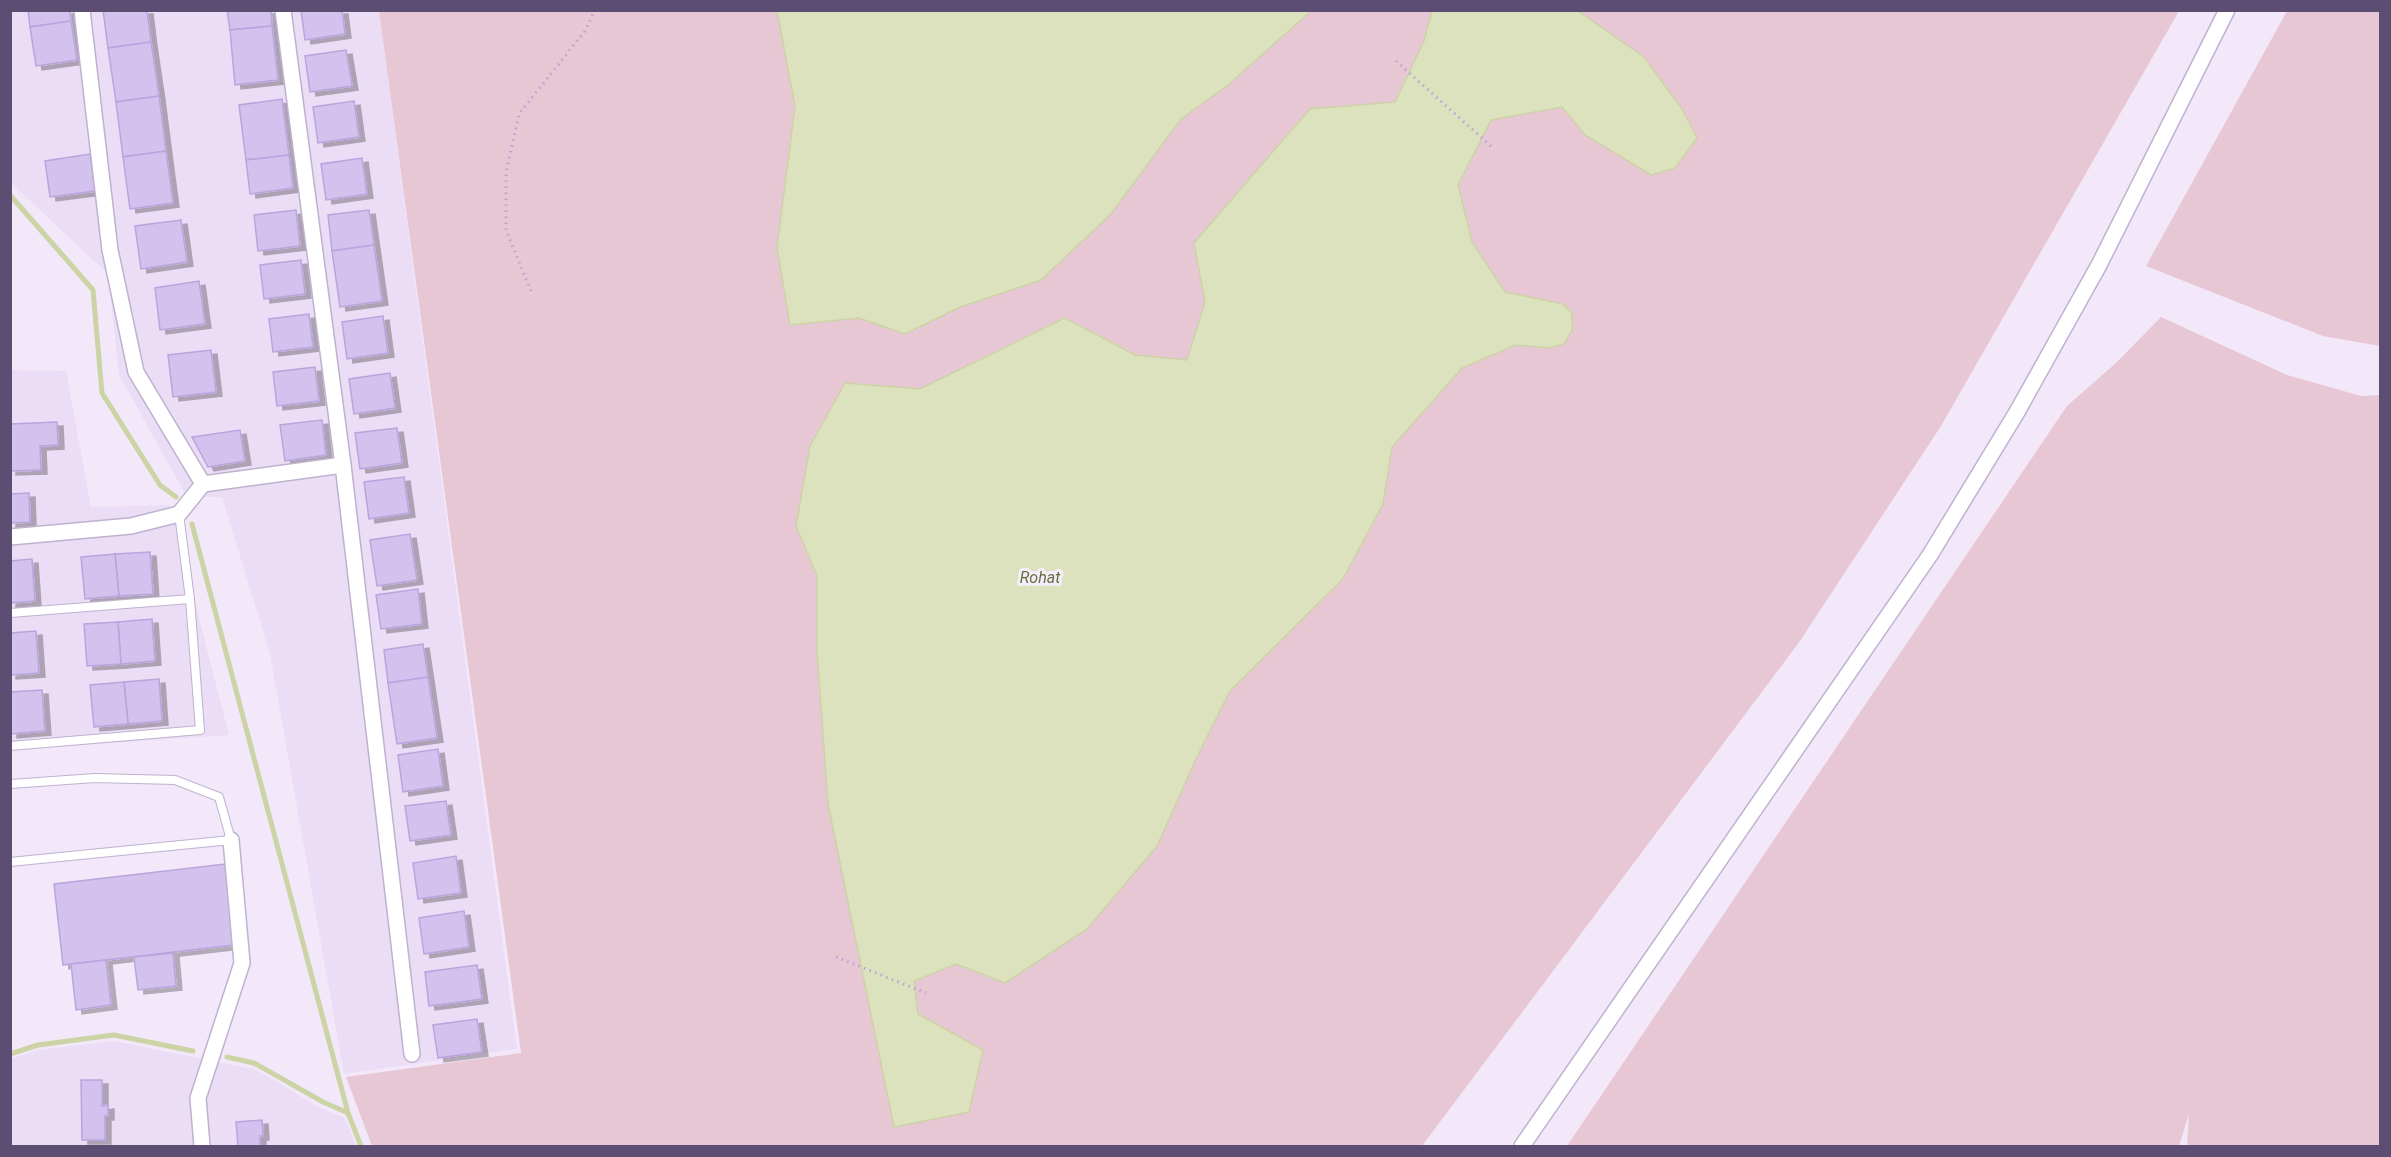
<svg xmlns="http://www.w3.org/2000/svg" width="2391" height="1157" font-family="Roboto,sans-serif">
<defs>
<filter id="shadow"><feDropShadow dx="6" dy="4" stdDeviation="0" flood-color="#0004"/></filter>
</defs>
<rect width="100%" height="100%" fill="#f3e8fa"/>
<g fill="#ebddf6">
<path d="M10 11H379L517 1049 344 1074 270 654 222 497H187L119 375 108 274 13 185 10 172Z"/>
<path d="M11 370 66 371 91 507 170 505 229 735 11 750Z"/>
<path d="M114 1041 257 1070 317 1106 345 1118 356 1146H11L10 1059 38 1050Z"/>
</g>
<g fill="#e7c7d4">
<path d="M379 11H2179L1941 426 1800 641 1422 1146H372L346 1077 521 1053Z"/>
<path d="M2287 11H2380V346L2323 336 2146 266Z"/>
<path d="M2161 317 2287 375 2361 396 2380 395V1146H2187L2189 1114 2179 1146H1567L2067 406 2117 362Z"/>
</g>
<g fill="#dde2be" stroke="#ccd3a5" stroke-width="1.5">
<path d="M777 11V10L1311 11 1228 85 1181 119 1111 214 1041 280 960 307 905 334 859 318 790 325 777 248 795 106Z"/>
<path d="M1432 11H1578L1644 57 1682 109 1697 138 1675 168 1651 175 1585 135 1562 107 1491 120 1458 185 1472 242 1505 292 1563 304 1572 313V330L1564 344 1549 348 1515 345 1462 368 1392 447 1383 504 1343 579 1230 691 1196 759 1157 846 1087 929 1005 983 956 964 914 981 918 1014 983 1050 969 1112 894 1127 828 804 817 650V576L796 526 810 446 845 383 920 389 1065 318 1135 355 1187 360 1205 302 1194 243 1310 109 1395 102 1424 41Z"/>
</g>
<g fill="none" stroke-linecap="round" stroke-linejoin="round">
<g stroke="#ccd3a5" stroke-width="5">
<path d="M10 195 93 290 102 393 160 485 176 497"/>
<path d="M192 524 348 1113 361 1146"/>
<path d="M10 1054 38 1045 114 1035 193 1051"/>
<path d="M227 1057 254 1063 323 1102 348 1113"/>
</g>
</g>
<g fill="#d3c2ed" stroke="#baa4de" stroke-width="1.5" filter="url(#shadow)">
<path d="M28 10H70L71 21 30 27Z"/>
<path d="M103 10H147L151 42 108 48Z"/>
<path d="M227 10H271L272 26 230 30Z"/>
<path d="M301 10H342L345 34 305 40Z"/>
<path d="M71 21 77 60 36 66 30 27Z"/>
<path d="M272 26 278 80 235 85 230 30Z"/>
<path d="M151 42 159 96 116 102 108 48Z"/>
<path d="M346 50 352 86 310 92 305 56Z"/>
<path d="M159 96 166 151 123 157 116 102Z"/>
<path d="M282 99 289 155 246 160 239 105Z"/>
<path d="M354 101 359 137 318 143 313 107Z"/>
<path d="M166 151 173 203 130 209 123 157Z"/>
<path d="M90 154 95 191 50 197 45 161Z"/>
<path d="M289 155 293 188 250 194 246 160Z"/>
<path d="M362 158 367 194 326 200 321 164Z"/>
<path d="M296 210 300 246 258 251 254 215Z"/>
<path d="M369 210 374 245 332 251 328 215Z"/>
<path d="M181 220 187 262 141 269 135 226Z"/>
<path d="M374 245 382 301 340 307 332 251Z"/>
<path d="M301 260 305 294 264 299 260 265Z"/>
<path d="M199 281 205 324 160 330 155 288Z"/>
<path d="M309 314 313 347 273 352 269 319Z"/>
<path d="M383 316 388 353 347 359 342 322Z"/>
<path d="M211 350 216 392 173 397 168 355Z"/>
<path d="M315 367 319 401 277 406 273 372Z"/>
<path d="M390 373 395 408 354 414 349 379Z"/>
<path d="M322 420 326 455 285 461 280 425Z"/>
<path d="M57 422 58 445 40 446 41 470 10 471V424Z"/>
<path d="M397 428 402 463 360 469 355 433Z"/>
<path d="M240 430 245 461 208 467 192 437Z"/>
<path d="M404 477 409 513 369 519 364 482Z"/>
<path d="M29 493 30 522 10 523V494Z"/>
<path d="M410 534 417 580 377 586 370 540Z"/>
<path d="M150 552 153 594 119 596 115 554Z"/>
<path d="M115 554 119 596 85 599 81 557Z"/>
<path d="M32 559 35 601 10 603V561Z"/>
<path d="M418 589 422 624 381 629 376 595Z"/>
<path d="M152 619 155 661 121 664 118 622Z"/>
<path d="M118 622 121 664 87 666 84 624Z"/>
<path d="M36 631 39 673 10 675V633Z"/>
<path d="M423 644 428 677 388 683 384 650Z"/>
<path d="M428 677 437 738 397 744 388 683Z"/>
<path d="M159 679 162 721 128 724 124 682Z"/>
<path d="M124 682 128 724 94 727 90 685Z"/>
<path d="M42 690 45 731 11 734 10 692Z"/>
<path d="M438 749 443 786 403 792 398 755Z"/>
<path d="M446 801 451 835 410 841 405 806Z"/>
<path d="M456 856 461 893 418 899 413 863Z"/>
<path d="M225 864 234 945 63 965 54 884Z"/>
<path d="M464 911 469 947 424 954 419 918Z"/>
<path d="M173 953 176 986 138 990 134 957Z"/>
<path d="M106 960 111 1005 76 1010 71 964Z"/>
<path d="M477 965 482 999 429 1006 425 972Z"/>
<path d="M477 1019 482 1052 438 1058 433 1025Z"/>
<path d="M81 1080H102V1106L108 1105V1116H105V1140H82Z"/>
<path d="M262 1120 263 1136H260V1146H238L236 1122Z"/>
</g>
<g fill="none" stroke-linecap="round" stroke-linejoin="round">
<defs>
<g id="lane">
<path d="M10 613 190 599"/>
<path d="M10 746 200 730 190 599 179 514"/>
<path d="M10 784 95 778 175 780 219 797 231 840 10 862"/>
</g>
<g id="street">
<path d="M82 10 110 250 136 372 203 484 343 465"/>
<path d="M283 10 343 465 412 1054"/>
<path d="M10 537 131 526 179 514 203 484"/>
<path d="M202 1146 198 1098 242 963 231 840"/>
<path d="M1522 1146 1930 555 2017 412 2099 265 2227 10"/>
</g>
</defs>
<use href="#lane" stroke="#beb2ce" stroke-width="10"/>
<use href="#street" stroke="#beb2ce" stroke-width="18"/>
<g stroke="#b7a5d2" stroke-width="3" stroke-dasharray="1.5 4.5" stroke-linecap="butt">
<path d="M1396 61 1492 147"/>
<path d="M531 291 506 230V173L519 114 585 31 595 10"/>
<path d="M836 957 926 993"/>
</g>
<use href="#lane" stroke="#fff" stroke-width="8"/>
<use href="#street" stroke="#fff" stroke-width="15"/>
</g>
<g text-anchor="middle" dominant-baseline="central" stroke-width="6" stroke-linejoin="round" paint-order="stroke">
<g font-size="16" font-style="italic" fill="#676f40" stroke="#f7eefd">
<text x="1040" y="577">Rohat</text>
</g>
</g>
<rect width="2391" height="1157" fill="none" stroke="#5b4e72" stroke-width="24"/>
</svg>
